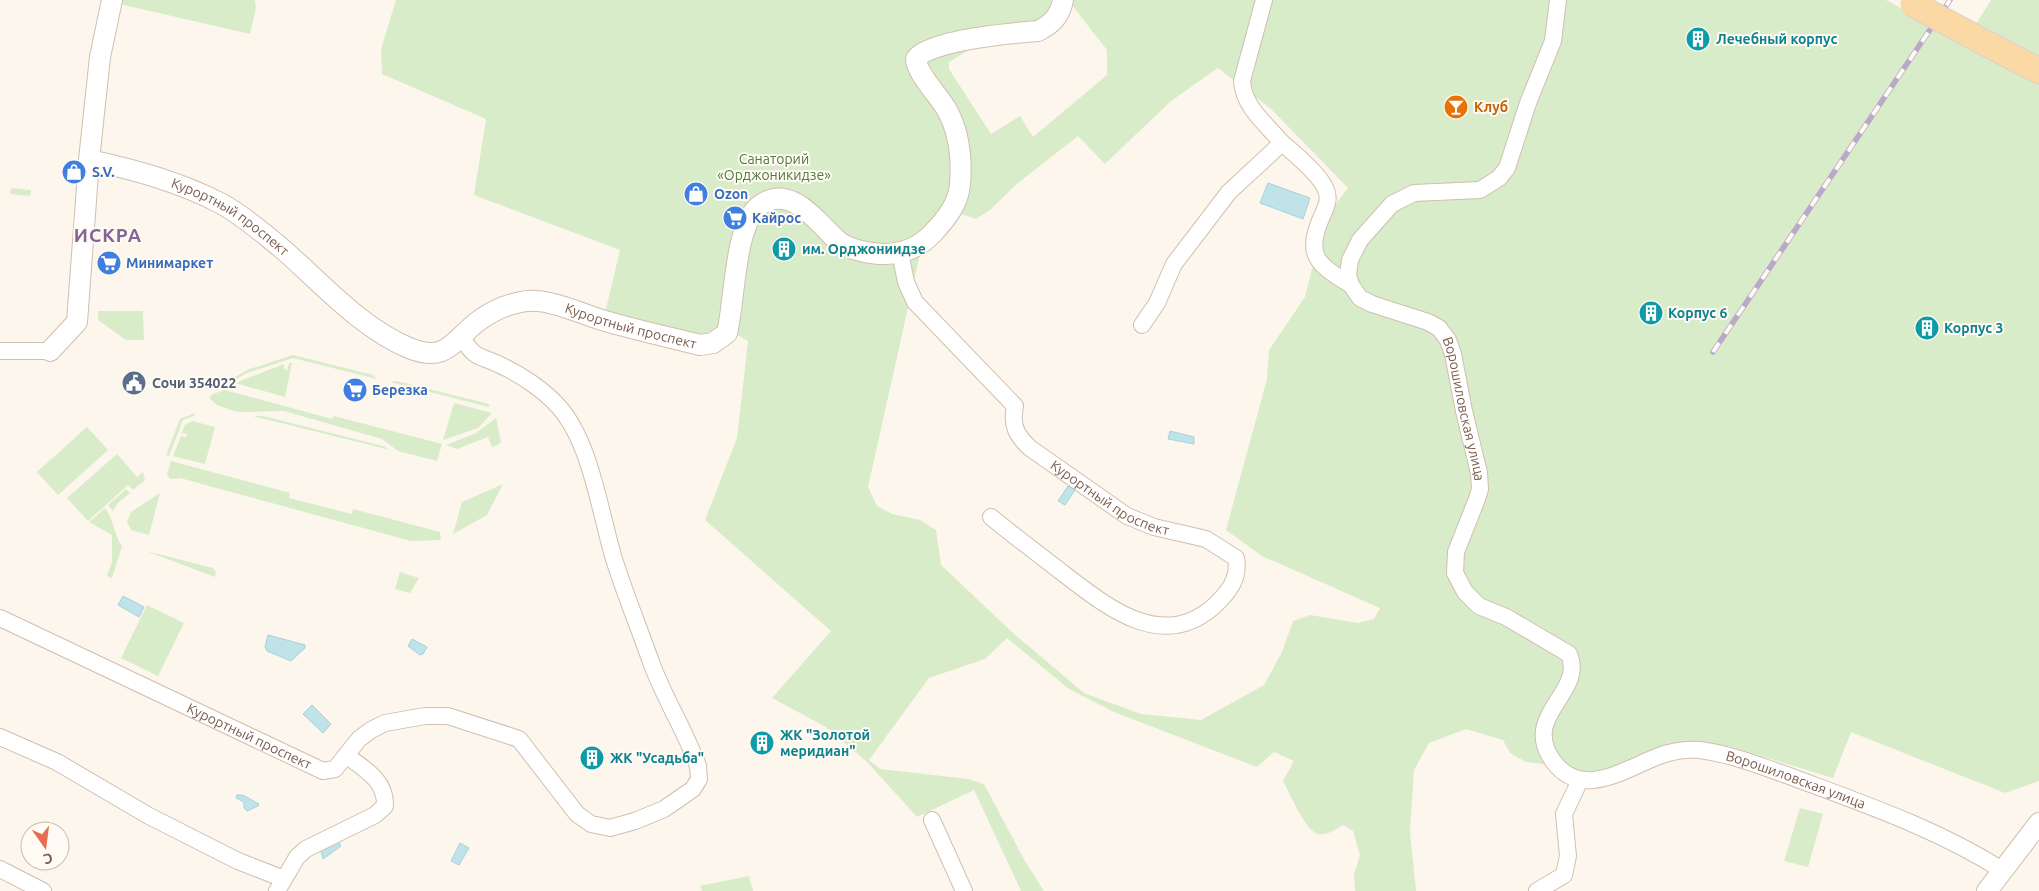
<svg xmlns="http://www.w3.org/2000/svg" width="2039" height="891" font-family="Ubuntu,sans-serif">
<rect width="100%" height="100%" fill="#fdf6ec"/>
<g fill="#d8ecc9" fill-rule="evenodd">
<path d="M112 0H255L256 8 250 34 111 2Z"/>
<path d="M396 0H1063L1050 24 984 41 949 62V69L991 134 1020 116 1033 137 1107 75V50L1068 0H1886L2039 81V781L2005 793 1851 732 1833 778 1728 746 1695 745 1606 778 1550 765 1526 762 1510 753 1503 740 1466 729 1429 743 1414 770 1410 832 1416 891H1355L1354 874 1360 855 1353 831 1343 825C1336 829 1327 836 1318 834 1305 831 1290 793 1283 781L1294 761 1274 752 1257 767 1114 712 1069 689 1007 638 985 659 929 678 869 760 880 769 968 779 984 784 1026 863 1044 891H1021L974 790 917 817 868 763 826 727 772 698 831 631 705 520 737 438 748 341 721 326 701 336 604 317 620 250 474 195 486 119 382 74 381 49ZM1218 68 1271 109 1348 188 1332 209 1319 242 1305 297 1269 350 1267 379 1226 530 1262 556 1380 608 1374 619 1358 623 1310 615 1293 621 1282 652 1264 685 1201 720 1141 714 1084 693 1013 633 941 565 936 530 920 520 892 514 877 506 868 487 922 245 956 202 961 214 976 219 990 210 1018 183 1078 136 1105 164 1171 101Z"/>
<path d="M1991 0H2039V70L1983 36 1976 24Z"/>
<path d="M11 188 31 190 30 196 10 194Z"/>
<path d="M98 311H143L144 340H126L98 320Z"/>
<path d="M293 355 373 375 377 379 293 358 247 373 216 391 215 389 247 370Z"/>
<path d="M289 363H292L285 397 235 383 284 364V368L287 371Z"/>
<path d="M397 381 489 404V407L390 382Z"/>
<path d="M225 390 332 419 334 416 442 444 437 461 398 451 382 439 284 411 237 412 217 405 209 398 213 394Z"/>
<path d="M454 403 492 413 478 428 443 440Z"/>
<path d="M195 413 194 416 183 420 169 456 166 455 180 419Z"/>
<path d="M253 416H263L383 446 390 450Z"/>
<path d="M496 418 501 443 492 447 488 437 457 449 446 445 476 433Z"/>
<path d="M192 421 215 427 205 464 173 456 181 436 186 437 187 434 182 433 185 425Z"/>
<path d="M87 427 108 450 58 495 37 472Z"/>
<path d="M117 454 137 477 143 472 145 480 133 490 128 485 88 521 67 498Z"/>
<path d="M171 461 290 493 289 498 352 514 353 509 440 532 441 540 411 541 180 478 170 479 167 474Z"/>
<path d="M503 484 487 515 453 534 462 502Z"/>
<path d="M126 489 130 493 118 503 113 511 108 505Z"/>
<path d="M160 493 149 535 131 530 127 522 131 512Z"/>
<path d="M105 508C114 519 114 536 122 546L112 578 107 576 112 562V535L89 522Z"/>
<path d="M146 551 213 568 216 572 215 577Z"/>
<path d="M400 572 419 578 410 593 395 589Z"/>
<path d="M147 605 184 623 158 676 121 658Z"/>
<path d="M1800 808 1823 814 1808 867 1784 861Z"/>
<path d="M749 876 753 891H702L700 886Z"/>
</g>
<g fill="#bfe3e8" stroke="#a5d3da">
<path d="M1268 183 1310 198 1303 219 1260 203Z"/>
<path d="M1170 431 1194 437V444L1168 439Z"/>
<path d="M1068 486 1075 490 1065 505 1058 501Z"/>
<path d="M123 596 144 607 139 617 118 605Z"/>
<path d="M268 635 305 645V648L291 661 267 651 265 647Z"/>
<path d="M412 639 427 647 423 654 420 655 408 646Z"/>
<path d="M312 705 331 724 323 733 303 714Z"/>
<path d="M237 795H243L259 804 258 806 247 811 244 808V802L236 798Z"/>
<path d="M338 841 341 846 323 859 321 849Z"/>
<path d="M460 843 469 848 459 865 451 861Z"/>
</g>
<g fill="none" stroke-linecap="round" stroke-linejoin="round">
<defs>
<g id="minor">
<path d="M1264 0 1242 81C1243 106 1266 124 1282 143"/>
<path id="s1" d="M1558 0 1553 41 1528 103 1507 168 1499 178 1480 190 1414 193 1392 204 1360 240 1350 260 1348 275 1351 285 1360 298 1372 304 1428 322 1439 328 1448 340 1453 354 1464 411 1479 473 1480 489 1477 499 1456 552 1455 573 1465 592 1479 606 1506 617 1569 654C1586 693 1520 715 1553 761 1582 801 1626 768 1659 756 1672 751 1687 749 1700 750 1730 754 1755 764 1784 774 1858 802 1934 827 2002 870"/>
<path id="s2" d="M900 253 906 282 915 302 1015 406C1011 425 1016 435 1030 448L1127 516 1154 527 1206 539 1236 558C1240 579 1228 593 1213 607 1161 652 1106 606 1064 574 1040 555 1015 537 991 517"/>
<path d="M1142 325 1157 303 1174 264 1229 192 1282 143C1293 152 1321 176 1326 190 1330 200 1326 207 1322 216 1304 256 1318 265 1351 285"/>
<path d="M0 351H50"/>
<path id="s3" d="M0 618 323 771 335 769 359 739 371 730 385 723 425 716H448L519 739 577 814 591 824 610 828 635 821 664 809 693 789 699 779 698 766C685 730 664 698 651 662 639 628 625 594 614 559 600 513 591 443 559 407 544 390 520 374 500 365 478 354 477 361 462 338"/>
<path d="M0 737 57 762 149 816 238 861 284 879"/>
<path d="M932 820 964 891"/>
<path d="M0 869 43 891"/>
<path d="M277 891 297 857 306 849 375 815 385 806C386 781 366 770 347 756"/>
<path d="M1537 891 1564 875 1568 856 1564 814 1580 780"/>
</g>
<g id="tertiary">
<path id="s4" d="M89 160C133 169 177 181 218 202 240 213 260 231 279 246 320 281 359 327 409 348 446 363 452 342 477 322 489 313 505 305 521 302 545 296 581 314 605 321 636 330 668 337 700 345L713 343 727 333C735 302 734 226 759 206 790 182 817 222 837 240 843 246 853 249 861 251 889 258 914 253 933 233 946 219 959 203 960 184 962 159 959 132 947 110 940 97 916 73 916 59 929 40 1014 33 1038 31 1052 24 1060 16 1063 0"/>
<path d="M50 351 77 322 89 160 100 57 112 0"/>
<path d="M1987 891 2039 823"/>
</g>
<path id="primary" d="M1976 38 2039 71"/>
</defs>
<use href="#minor" stroke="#d1beb0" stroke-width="18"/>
<use href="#tertiary" stroke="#d1beb0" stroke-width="22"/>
<use href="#primary" stroke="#dad1cd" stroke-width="27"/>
<use href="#minor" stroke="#fff" stroke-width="16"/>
<use href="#tertiary" stroke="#fff" stroke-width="20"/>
<use href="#primary" stroke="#fbd9a5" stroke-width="25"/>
<defs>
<path id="rail" d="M1713 352 1950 0"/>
</defs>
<use href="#rail" stroke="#b9a8c9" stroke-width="5.5"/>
<use href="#rail" stroke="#fffaf3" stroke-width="4" stroke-dasharray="11" stroke-linecap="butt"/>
<defs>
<path id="primary-bridge" d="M1913 4 1976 38"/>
</defs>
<use href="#primary-bridge" stroke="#dad1cd" stroke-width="27" stroke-linecap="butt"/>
<use href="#primary-bridge" stroke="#fbd9a5" stroke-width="25"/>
</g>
<defs>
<symbol id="building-disc" viewBox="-11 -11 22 22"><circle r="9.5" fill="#0f9aa8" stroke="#fffaf3"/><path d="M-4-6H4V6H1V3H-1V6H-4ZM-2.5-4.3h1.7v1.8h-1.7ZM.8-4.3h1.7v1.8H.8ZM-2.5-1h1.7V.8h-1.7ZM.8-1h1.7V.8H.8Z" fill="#fff"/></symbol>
<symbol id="bar-disc" viewBox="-11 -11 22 22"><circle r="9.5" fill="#e8710a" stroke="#fffaf3"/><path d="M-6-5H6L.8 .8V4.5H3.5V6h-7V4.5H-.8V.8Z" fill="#fff"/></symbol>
<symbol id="shop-disc" viewBox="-11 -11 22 22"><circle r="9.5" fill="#3f7fe0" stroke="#fffaf3"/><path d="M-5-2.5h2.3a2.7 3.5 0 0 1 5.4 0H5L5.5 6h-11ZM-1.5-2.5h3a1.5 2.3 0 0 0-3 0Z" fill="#fff"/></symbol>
<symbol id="supermarket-disc" viewBox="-11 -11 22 22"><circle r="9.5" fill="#3f7fe0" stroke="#fffaf3"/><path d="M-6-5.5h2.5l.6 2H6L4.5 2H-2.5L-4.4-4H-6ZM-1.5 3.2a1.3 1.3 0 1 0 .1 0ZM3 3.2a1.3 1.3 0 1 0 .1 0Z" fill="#fff"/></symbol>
<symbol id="civic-disc" viewBox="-11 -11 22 22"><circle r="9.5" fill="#5c6f8a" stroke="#fffaf3"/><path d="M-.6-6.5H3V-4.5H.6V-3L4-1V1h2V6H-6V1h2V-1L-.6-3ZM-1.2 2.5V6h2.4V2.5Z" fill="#fff"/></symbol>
</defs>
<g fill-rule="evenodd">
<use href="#building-disc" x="1684" y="25" width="28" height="28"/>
<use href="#bar-disc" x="1442" y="93" width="28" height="28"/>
<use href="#shop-disc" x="60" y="158" width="28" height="28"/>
<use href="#shop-disc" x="682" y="180" width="28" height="28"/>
<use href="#supermarket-disc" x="721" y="204" width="28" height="28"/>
<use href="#building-disc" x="770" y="235" width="28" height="28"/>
<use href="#supermarket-disc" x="95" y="249" width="28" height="28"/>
<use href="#building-disc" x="1637" y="299" width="28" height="28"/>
<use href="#building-disc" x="1913" y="314" width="28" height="28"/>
<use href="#civic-disc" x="120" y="369" width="28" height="28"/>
<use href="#supermarket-disc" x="341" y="376" width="28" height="28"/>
<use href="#building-disc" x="748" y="729" width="28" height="28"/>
<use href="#building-disc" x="578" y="744" width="28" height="28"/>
</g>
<g text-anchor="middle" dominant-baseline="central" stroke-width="4" stroke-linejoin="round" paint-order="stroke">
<g font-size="14" font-weight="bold" fill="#0d838f" stroke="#fffaf3" text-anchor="start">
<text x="1716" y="39">Лечебный корпус</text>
<text x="802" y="249">им. Орджониидзе</text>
<text x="1668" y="313">Корпус 6</text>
<text x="1944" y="328">Корпус 3</text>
<text x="780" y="735">ЖК "Золотой<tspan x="780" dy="16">меридиан"</tspan></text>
<text x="610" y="758">ЖК "Усадьба"</text>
</g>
<g font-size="14" font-weight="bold" fill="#c56008" stroke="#fffaf3" text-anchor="start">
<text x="1474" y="107">Клуб</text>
</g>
<g font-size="14" fill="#537a41" stroke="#fffaf3">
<text x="774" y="159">Санаторий<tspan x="774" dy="16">«Орджоникидзе»</tspan></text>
</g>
<g font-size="14" font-weight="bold" fill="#366cbe" stroke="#fffaf3" text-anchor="start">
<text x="92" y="172">S.V.</text>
<text x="714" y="194">Ozon</text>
<text x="752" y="218">Кайрос</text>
<text x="126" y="263">Минимаркет</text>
<text x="372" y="390">Березка</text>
</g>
<g font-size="14" fill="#7a5c4d" stroke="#fffaf3">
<text stroke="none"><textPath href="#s4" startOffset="154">Курортный проспект</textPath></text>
<text stroke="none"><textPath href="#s4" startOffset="619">Курортный проспект</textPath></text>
<text stroke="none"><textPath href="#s1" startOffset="585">Ворошиловская улица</textPath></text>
<text stroke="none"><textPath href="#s2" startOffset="338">Курортный проспект</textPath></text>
<text stroke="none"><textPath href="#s3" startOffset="276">Курортный проспект</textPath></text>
<text stroke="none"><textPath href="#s1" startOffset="1274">Ворошиловская улица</textPath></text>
</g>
<g font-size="14" font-weight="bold" fill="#4e5e75" stroke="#fffaf3" text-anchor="start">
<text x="152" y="383">Сочи 354022</text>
</g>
<g font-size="19" font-weight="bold" letter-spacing="1" fill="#846695" stroke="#fffaf3">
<text x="108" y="235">ИСКРА</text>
</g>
</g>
<g transform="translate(45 846) rotate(166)"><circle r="24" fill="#fffaf3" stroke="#cabbb1"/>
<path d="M0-4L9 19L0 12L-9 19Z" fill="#e76f51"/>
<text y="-8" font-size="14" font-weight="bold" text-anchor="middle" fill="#7a5c4d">С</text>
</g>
</svg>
